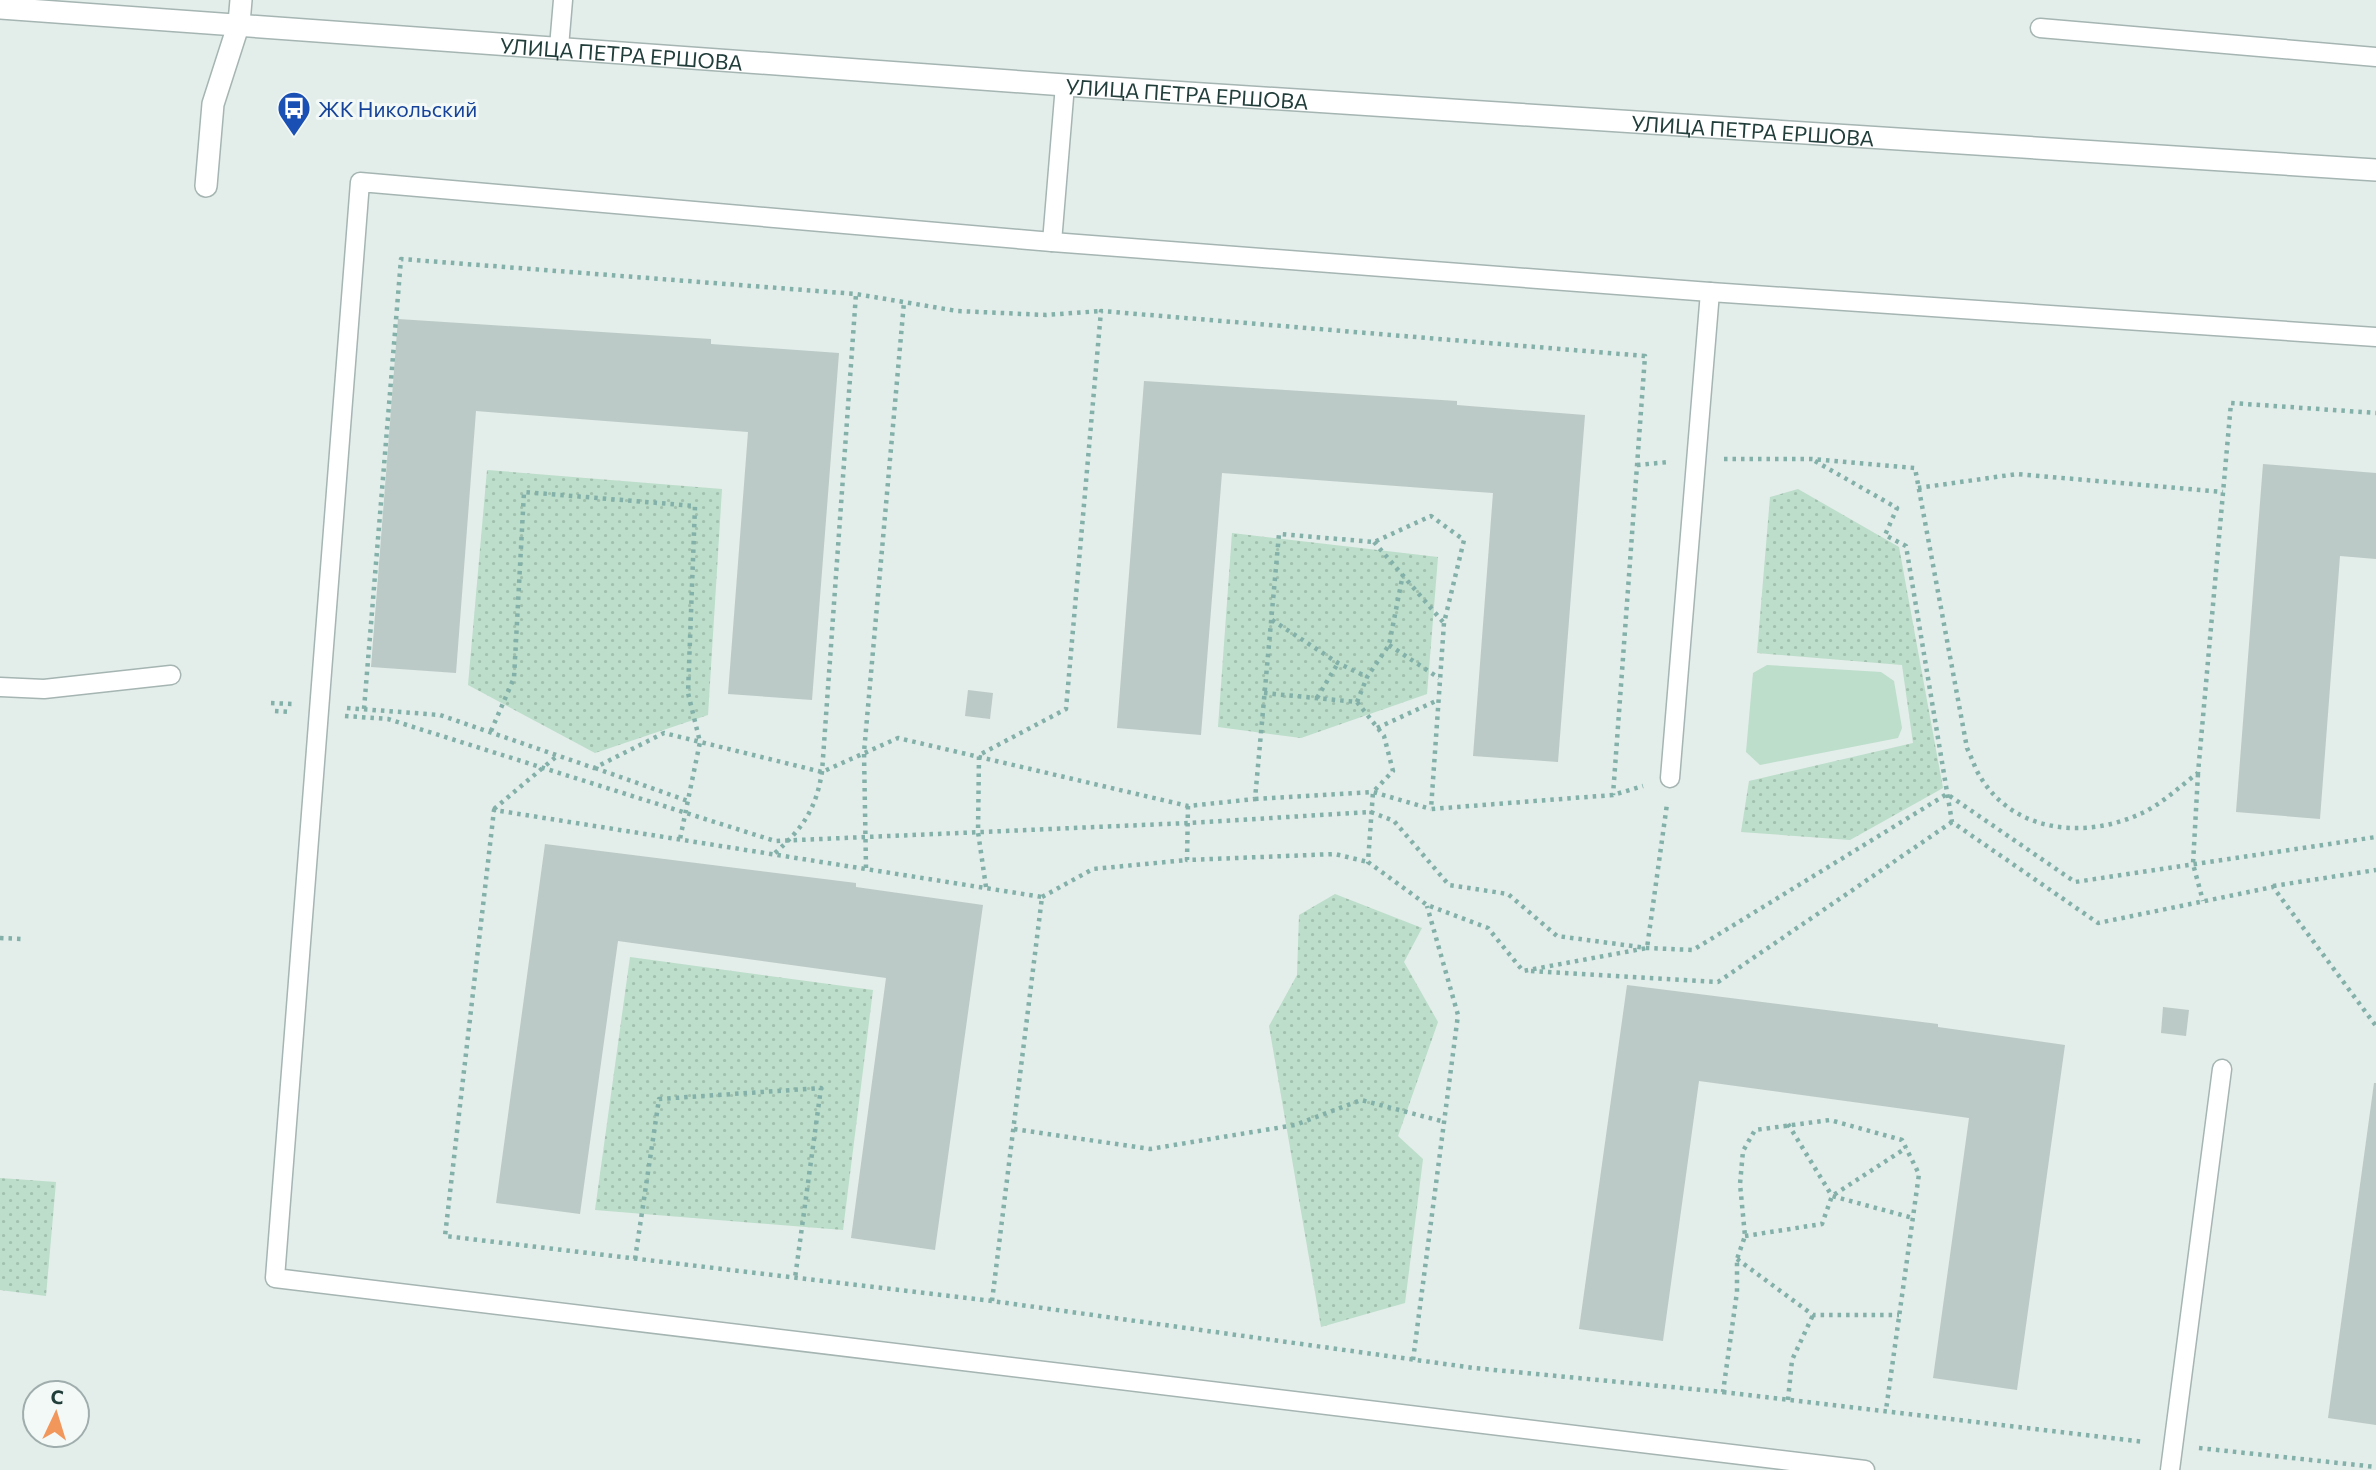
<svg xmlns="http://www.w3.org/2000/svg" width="2376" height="1470" font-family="Commissioner,sans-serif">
<defs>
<pattern id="park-dots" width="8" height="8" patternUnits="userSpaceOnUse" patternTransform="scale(1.75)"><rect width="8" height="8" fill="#bcdeca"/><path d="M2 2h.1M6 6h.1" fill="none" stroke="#a1c0ae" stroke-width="1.8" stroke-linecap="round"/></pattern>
</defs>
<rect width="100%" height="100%" fill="#e3edea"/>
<path fill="#bcdeca" d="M1767 665 1881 672 1894 681 1902 728 1898 738 1760 765 1746 752 1753 673Z"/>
<g fill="url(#park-dots)">
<path d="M487 470 722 489 708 715 595 753 468 685Z"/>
<path d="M1798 489 1899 547 1943 788 1850 840 1741 832 1749 781 1913 743 1902 665 1757 653 1770 497Z"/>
<path d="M1232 533 1438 557 1427 694 1301 738 1218 727Z"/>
<path d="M1335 894 1422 928 1404 962 1438 1022 1398 1136 1423 1159 1405 1303 1321 1327 1269 1026 1297 975 1299 915Z"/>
<path d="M630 957 873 990 843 1230 595 1210Z"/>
<path d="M0 1178 56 1182 46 1296 0 1290Z"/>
</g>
<g fill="#bbcac6">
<path d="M398 319 711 339V344L839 353 812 700 728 694 748 432 476 411 456 673 371 667Z"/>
<path d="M1144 381 1457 401V405L1585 415 1558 762 1473 756 1493 493 1450 490 1222 473 1201 735 1117 728Z"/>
<path d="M2263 464 2376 473V559L2340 556 2320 819 2236 812Z"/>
<path d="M968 690 993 693 990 719 965 716Z"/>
<path d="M545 844 856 883V887L983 905 935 1250 851 1238 886 978 618 941 580 1214 496 1203Z"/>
<path d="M1627 985 1938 1024V1027L2065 1045 2017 1390 1933 1378 1969 1118 1926 1112 1699 1081 1663 1341 1579 1329Z"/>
<path d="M2163 1007 2189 1010 2186 1036 2161 1033Z"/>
<path d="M2374 1083H2376V1425L2328 1418Z"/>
</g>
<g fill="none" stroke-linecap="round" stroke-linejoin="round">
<defs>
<g id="service">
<path d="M2040 28 2376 57"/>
<path d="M559 47 563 0"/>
<path d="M1052 242 1065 85"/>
<path d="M0 687 44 689 171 675"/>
<path d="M1670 778 1710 292"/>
<path d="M1865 1470 275 1278 360 182 1052 242 1710 292 2376 337"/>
<path d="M2170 1470 2222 1069"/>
</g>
<g id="minor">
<path id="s1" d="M0 8 1065 85 2376 170"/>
<path d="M206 186 213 104 239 23 241 0"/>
</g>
</defs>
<use href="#service" stroke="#a5b5b2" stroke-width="21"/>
<use href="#minor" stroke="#a5b5b2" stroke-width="24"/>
<g stroke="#83b0a9" stroke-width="4.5" stroke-dasharray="3.5 5" stroke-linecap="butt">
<path d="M1724 459H1812L1915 468 1967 748C1972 758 1975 769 1981 778 2015 833 2085 839 2140 814 2161 805 2180 786 2198 773L2231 403 2376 413"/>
<path d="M1815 461 1897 508 1885 535 1906 546 1952 822 2098 923 2273 887 2376 1026"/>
<path d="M1637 465 1669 462"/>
<path d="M1918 488 2017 474 2223 492"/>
<path d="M1374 542 1443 622"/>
<path d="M1272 620 1338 663 1367 677"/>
<path d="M1389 645 1439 678"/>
<path d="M1264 693 1357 702 1384 736 1393 771 1373 792 1368 862 1427 905 1488 928 1523 971 1647 948 1667 804"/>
<path d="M1317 698 1338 663"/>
<path d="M1357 702 1367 677 1389 645 1403 574"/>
<path d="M271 703 293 704"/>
<path d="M347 708 440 715 594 768 664 733 822 772 898 738 1188 806 1255 799 1279 534 1374 542 1431 516 1464 540 1444 623 1431 809 1613 795 1643 786"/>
<path d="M364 709 401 259 856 294 957 311 1046 315 1101 311"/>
<path d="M275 711 291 712"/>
<path d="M345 716 388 719 775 841 1188 823 1371 812 1394 821 1449 885 1508 894 1557 936 1647 948 1693 950 1947 794 2075 882 2376 837"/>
<path d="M1377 728 1438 700"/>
<path d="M491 731 514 678 524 492 695 506 688 693 700 742 680 839"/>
<path d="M595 768 688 801"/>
<path d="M2198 774 2193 864 2203 901"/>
<path d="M1255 799 1373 792 1431 809"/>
<path d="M1188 806 1187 860 1335 854 1368 862"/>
<path d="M494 809 558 755"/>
<path d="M775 853C803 828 816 809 822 772L856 294"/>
<path d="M866 868 864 752 904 302"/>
<path d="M2273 886 2376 870"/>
<path d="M986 887 978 832 979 755 1066 709 1101 311 1645 356 1613 795"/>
<path d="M1042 897 1093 869 1187 860"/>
<path d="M0 938 23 939"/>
<path d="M1531 971 1718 982 1952 822"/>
<path d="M1788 1124 1832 1196 1913 1218"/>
<path d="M1014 1129 1150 1149 1295 1125 1361 1100 1445 1122"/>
<path d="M1745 1236 1822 1224 1832 1196 1906 1148"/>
<path d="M635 1259 659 1099 821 1088 795 1278"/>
<path d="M1737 1259 1813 1315H1899"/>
<path d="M992 1301 1042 897 494 810 445 1236 992 1301 1474 1368 1723 1392 1737 1292V1259L1745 1236 1740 1184 1743 1151 1755 1130 1830 1120 1902 1140 1919 1174 1886 1410"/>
<path d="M1413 1360 1458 1015 1427 906"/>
<path d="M1723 1392 2145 1442"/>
<path d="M1788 1400 1792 1360 1813 1315"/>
<path d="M2199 1448 2376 1467"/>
</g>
<use href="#service" stroke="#fff" stroke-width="18"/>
<use href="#minor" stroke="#fff" stroke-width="21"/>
</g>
<defs>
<symbol id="bus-pin" viewBox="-11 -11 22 30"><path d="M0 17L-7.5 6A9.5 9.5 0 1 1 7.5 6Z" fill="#1a4fb4" stroke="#f3f9f7"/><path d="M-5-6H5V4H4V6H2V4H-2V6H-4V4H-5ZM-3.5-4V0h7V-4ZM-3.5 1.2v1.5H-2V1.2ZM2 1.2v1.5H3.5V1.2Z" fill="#fff"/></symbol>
</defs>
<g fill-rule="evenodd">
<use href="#bus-pin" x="275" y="89" width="38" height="52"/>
</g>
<g text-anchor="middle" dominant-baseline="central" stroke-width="6" stroke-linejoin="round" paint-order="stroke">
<g font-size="21" fill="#223e3b" stroke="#f3f9f7">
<text stroke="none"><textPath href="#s1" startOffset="623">УЛИЦА ПЕТРА ЕРШОВА</textPath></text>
<text stroke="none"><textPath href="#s1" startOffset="1190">УЛИЦА ПЕТРА ЕРШОВА</textPath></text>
<text stroke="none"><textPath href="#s1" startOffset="1757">УЛИЦА ПЕТРА ЕРШОВА</textPath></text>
</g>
<g font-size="21" fill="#164399" stroke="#f3f9f7" text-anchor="start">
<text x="318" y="108">ЖК Никольский</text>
</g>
</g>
<g transform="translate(56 1414) rotate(4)"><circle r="33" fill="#f3f9f7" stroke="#9faeac" stroke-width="2"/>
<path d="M0-5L12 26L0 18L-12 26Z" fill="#f2975c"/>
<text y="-10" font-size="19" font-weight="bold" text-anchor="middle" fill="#223e3b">С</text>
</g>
</svg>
